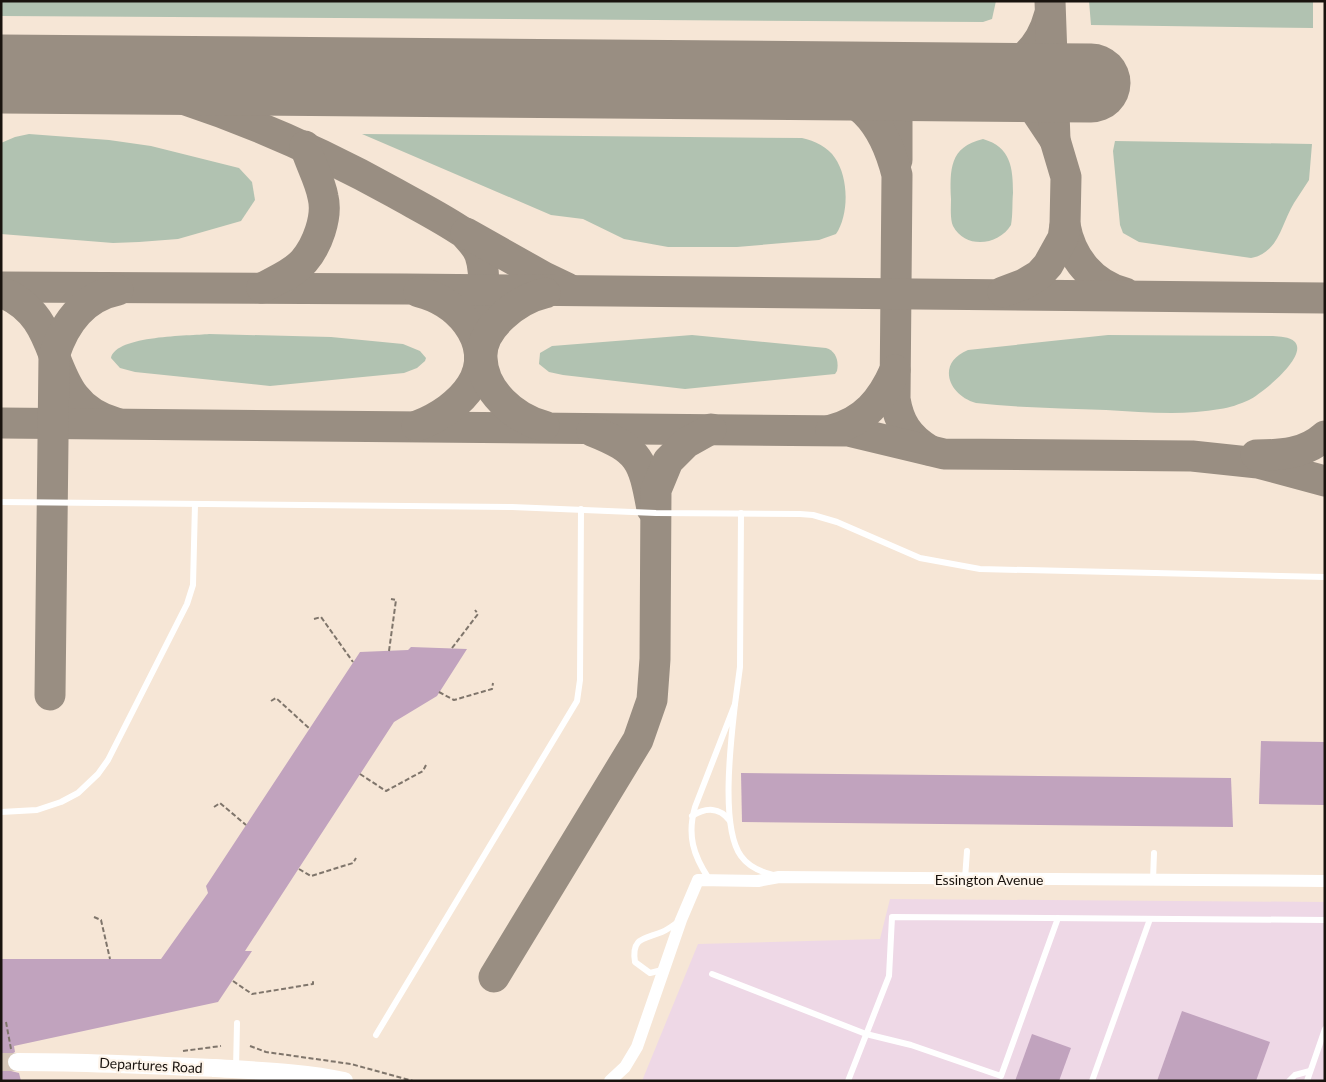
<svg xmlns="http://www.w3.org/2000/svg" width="1326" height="1082" font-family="Lato,sans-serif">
<rect width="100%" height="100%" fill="#f6e6d6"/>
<path fill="#eed8e6" d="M890 899 1325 902V1081H642L698 944 880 939Z"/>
<g fill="#b1c2b1">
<path d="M1 1H996L992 19 983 22 1 16Z"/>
<path d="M1089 1H1313V28L1091 25Z"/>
<path d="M29 134 109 140 151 146 239 168 252 182 255 200 241 221 178 239 139 242 113 243 1 234V143L15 137Z"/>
<path d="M362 134 802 138C815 141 828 147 835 158 849 178 849 215 836 234L819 240 737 247H668L624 239 583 219 551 215Z"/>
<path d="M983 139C1011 147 1013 168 1013 193 1012 204 1013 214 1011 225 999 245 966 250 953 226 950 219 951 207 951 199 950 170 949 147 983 139Z"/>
<path d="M1115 141 1312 144 1309 180C1304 188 1299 195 1294 203 1281 224 1279 253 1251 258L1139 242 1123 233 1120 225 1113 151Z"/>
<path d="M209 334 331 337 403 344 420 351 426 358 425 361 417 368 404 373 270 386 135 372 120 368 111 358C116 335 190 336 209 334Z"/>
<path d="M692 335 826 348C836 351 839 361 837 371L835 374 685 389 563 375 549 372 539 364 540 353 552 346Z"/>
<path d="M1108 335 1273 336C1280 337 1289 336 1295 342 1308 357 1261 394 1249 400 1240 404 1229 408 1220 409 1183 416 1143 412 1106 410 1063 408 1019 408 976 403 948 395 936 363 968 350Z"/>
</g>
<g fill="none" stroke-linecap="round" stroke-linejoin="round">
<g stroke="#998e82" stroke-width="31">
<path d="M99 75C202 100 303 142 395 193 418 206 442 218 464 233 470 240 477 246 480 255 488 278 482 331 481 357"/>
<path d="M897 81V160"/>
<path d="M980 81C1014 71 1040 51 1049 16"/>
<path d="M980 81 1021 99 1035 110 1055 140"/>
<path d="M802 82C858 94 883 119 897 175L895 399C899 423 908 437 929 450"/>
<path d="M1 83 39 74"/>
<path d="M1065 225C1071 258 1092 284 1125 293"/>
<path d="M466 233 544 277 567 288"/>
<path d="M1 287 405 289 1325 298"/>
<path d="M262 288C276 280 293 274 304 261 317 246 328 217 323 197 320 180 310 163 305 146"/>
<path d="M1 292C72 320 38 401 116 423"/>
<path d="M1003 292 1024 284 1039 275 1048 265 1063 238 1065 225 1066 177 1055 140 1050 1"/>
<path d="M1 423 848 431 944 454 1192 456 1258 463 1325 481"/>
<path d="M417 426C461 409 501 369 467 323 454 306 439 297 419 292"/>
<path d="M544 426C514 418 483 391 482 358 480 327 519 299 545 293"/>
<path d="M831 430C864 422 882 400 895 370"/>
<path d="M592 431C640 450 643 460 652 509"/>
<path d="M1256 455C1281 455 1305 454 1325 436"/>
<path d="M50 695 54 356C64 324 83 297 118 290"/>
<path d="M494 977 638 740 652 700 655 659 656 490 668 461 686 443 711 429"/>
</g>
<path stroke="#998e82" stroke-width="79" d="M1 74 1091 83"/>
</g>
<g fill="#c1a3be">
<path d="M411 647 467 649 437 696 394 722 245 951H252L218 1002 14 1046 15 1052 8 1056 6 1062 11 1071 19 1073 21 1081H1V959H161L208 893 206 886 360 652 408 650Z"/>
<path d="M1261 741 1325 742V805L1259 804Z"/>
<path d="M741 773 1231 778 1233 827 742 822Z"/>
<path d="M1182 1011 1270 1042 1256 1081H1157Z"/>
<path d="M1032 1034 1071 1048 1059 1081H1015Z"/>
</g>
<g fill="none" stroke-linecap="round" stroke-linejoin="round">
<path stroke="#d5c6b8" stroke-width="18" stroke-dasharray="18 9" stroke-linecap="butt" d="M1 1062H17"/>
<g stroke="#7f756b" stroke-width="2" stroke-dasharray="5 2.5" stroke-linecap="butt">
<path d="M314 619 321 617 353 662"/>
<path d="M452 648 478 614 475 610"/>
<path d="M389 651 396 600 391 599"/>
<path d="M439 692 454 700 492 689 493 683"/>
<path d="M271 701 276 698 310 729"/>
<path d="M360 774 386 791 423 771 426 765"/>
<path d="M214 807 220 803 246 825"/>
<path d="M299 869 311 876 353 863 356 858"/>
<path d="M94 917 101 920 110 959"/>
<path d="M233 981 252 994 313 984V979"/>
<path d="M6 1022 11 1049"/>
<path d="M250 1046 266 1052 351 1064 413 1081"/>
<path d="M183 1051 221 1046"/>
</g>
<g stroke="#fff" stroke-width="6">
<path d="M1 502 512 507 656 513 800 514 813 515 837 522 920 558 980 569 1325 577"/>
<path d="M735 704 740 667 741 513"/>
<path d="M1 812 37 810 61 802 78 793 98 774 108 760 187 604 193 585 195 504"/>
<path d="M692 816C706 807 720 807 730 821"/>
<path d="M709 879C693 855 687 835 695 807L735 704C731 740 720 827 741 856 748 866 761 872 773 875"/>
<path d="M965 879 967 851"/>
<path d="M1153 880 1154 853"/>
<path d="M662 970 650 973 635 962C631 937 645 939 662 932 669 929 674 925 679 921"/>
<path d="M712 974 866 1034 911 1045 1001 1076 1058 918"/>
<path d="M376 1035 577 701 580 680 581 509"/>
<path d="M236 1069 237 1023"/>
<path d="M848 1081 889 976 892 917 1325 920"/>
<path d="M1092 1081 1150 919"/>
<path d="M1289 1081 1295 1075 1310 1071"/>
<path d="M1307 1081 1325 1029"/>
</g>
<path stroke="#fff" stroke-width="12" d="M610 1081 625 1067 637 1047 681 920 698 880 758 881 779 877 1325 881"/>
<path stroke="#fff" stroke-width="18" d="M17 1062C84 1062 149 1065 215 1068 259 1071 302 1072 344 1081"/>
</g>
<g text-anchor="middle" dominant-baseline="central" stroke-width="4.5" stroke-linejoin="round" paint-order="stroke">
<g font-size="14" fill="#19130e" stroke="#fef5eb">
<text x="989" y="879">Essington Avenue</text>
<text transform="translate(151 1065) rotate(3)">Departures Road</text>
</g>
</g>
<rect width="1326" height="1082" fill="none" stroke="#19130e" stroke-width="5"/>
</svg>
